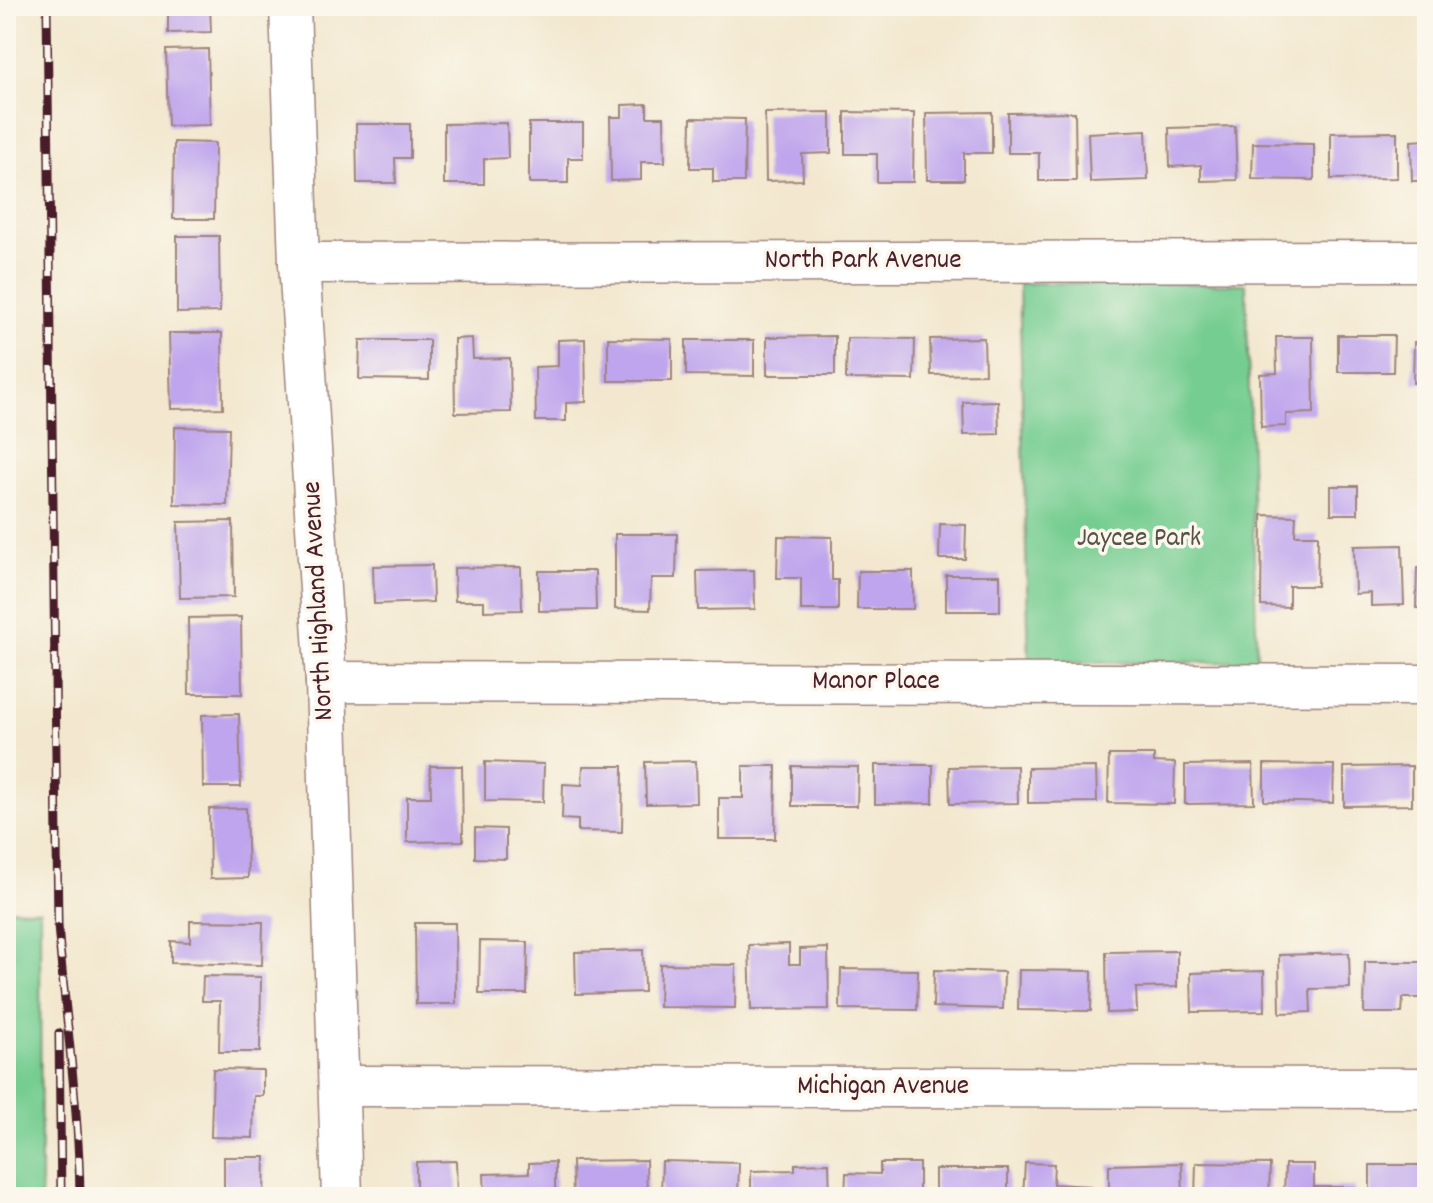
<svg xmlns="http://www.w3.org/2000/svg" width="1433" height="1203" font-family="Dekko,sans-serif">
<rect width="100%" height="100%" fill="#fbf7ec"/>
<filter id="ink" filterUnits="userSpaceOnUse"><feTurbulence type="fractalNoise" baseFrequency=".0125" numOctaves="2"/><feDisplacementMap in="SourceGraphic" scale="16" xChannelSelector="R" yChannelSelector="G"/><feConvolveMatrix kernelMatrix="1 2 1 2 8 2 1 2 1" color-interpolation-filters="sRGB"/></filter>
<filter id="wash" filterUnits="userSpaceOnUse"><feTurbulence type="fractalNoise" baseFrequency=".006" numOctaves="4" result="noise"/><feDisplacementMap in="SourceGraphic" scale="32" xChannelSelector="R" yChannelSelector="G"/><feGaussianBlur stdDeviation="1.8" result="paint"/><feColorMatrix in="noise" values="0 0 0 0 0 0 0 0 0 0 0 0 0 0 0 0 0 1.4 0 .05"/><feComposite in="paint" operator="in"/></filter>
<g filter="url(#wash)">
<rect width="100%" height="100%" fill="#f3e8cf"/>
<g fill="#76cd91" stroke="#60765e" stroke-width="2">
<path d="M1019 283 1246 284 1257 662 1029 663Z"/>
<path d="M6 909 40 910 41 1197H6Z"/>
</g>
<g id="blocks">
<g fill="#bfa5ed">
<path d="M168 6H210L211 32 168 33Z"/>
<path d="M208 49 210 125 168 126 166 50Z"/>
<path d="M647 104V117H664L665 162H641V180L611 181 610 117H622V105Z"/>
<path d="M831 112V153L802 154 803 180 766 181 765 113Z"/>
<path d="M845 112 914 113 913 182H877V154H845Z"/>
<path d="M992 112V153H964V180H927L926 113Z"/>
<path d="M1075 112 1076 181H1039V153H1008V113Z"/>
<path d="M691 118 745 119 744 182H713V168H690Z"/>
<path d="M507 123 508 158 484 159V184H444V124Z"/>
<path d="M529 123H583V158H568V183H529Z"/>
<path d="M356 124H410V158H395L396 183H357Z"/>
<path d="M1235 126 1237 180 1201 181V165L1170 167 1169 128Z"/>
<path d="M1146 130 1148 180 1090 182 1088 133Z"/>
<path d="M1397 132V178L1331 179V133Z"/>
<path d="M1427 140V181H1412L1411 141Z"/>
<path d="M174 142 215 143 214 219H173Z"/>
<path d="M1253 143 1314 144V180L1252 179Z"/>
<path d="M177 236H219L220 312 177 313Z"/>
<path d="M169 333H222L223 408 171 409Z"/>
<path d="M1338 335H1394L1393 372H1338Z"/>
<path d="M835 336V375H767V337Z"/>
<path d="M1276 337H1313L1314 413 1286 414V426L1261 427 1260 374 1277 373Z"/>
<path d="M472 338 473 359 510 358 511 412 455 413 454 339Z"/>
<path d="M608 338 672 339V381H608Z"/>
<path d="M847 338 915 339 914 380 846 379Z"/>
<path d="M984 338 985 374 931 375 930 339Z"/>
<path d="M585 339 586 402 566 403V421H536L535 367 558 366V340Z"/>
<path d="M360 340H429V380L359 379Z"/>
<path d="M686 340H754V376L686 375Z"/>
<path d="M1414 342 1427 343V383H1413Z"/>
<path d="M998 401 999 434 964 435 963 402Z"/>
<path d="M175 427 229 428 227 505 174 504Z"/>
<rect x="1331" y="486" width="27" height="28"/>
<path d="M1262 515 1296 516 1295 535H1318L1317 586H1289V607L1261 606Z"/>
<path d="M233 521 234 597 180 598 178 522Z"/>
<path d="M940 524 966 525 965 559H939Z"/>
<path d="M615 534H677L676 578H651L650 610 615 609Z"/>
<path d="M778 536 832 537V580H838V610H801V578H777Z"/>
<path d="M1402 545 1404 605 1371 606V593L1355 594 1354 546Z"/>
<path d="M432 565 433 602 374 604 373 566Z"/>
<path d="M521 567 522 610 484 611V601H455L454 568Z"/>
<path d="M1417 568H1427V608H1416Z"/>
<path d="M754 570 755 609 698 610 697 571Z"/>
<path d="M539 571H595L596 610 539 611Z"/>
<path d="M858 571H913V609H857Z"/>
<rect x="946" y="575" width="54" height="36"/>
<path d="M241 617 242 694H189L188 618Z"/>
<path d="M239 714 241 787H203L202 715Z"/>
<path d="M1109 755H1154V762L1175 763 1174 804 1108 803Z"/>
<path d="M696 761 697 803 646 804 645 762Z"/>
<path d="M485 762 544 764 543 802 485 801Z"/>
<path d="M1253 764 1254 803 1185 804V765Z"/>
<path d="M1264 764 1334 765 1333 803 1264 801Z"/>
<path d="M875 765H933V803L875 804Z"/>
<path d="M1422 765H1427V801H1423Z"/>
<path d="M430 766H462L463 841 407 842V797H431Z"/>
<path d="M583 766H623L622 832 578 831V820L562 819 563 784 582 785Z"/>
<path d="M743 766H776L775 839H719V798H743Z"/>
<path d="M792 766 858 767 857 806H792Z"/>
<path d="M1017 766 1018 803 950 804 949 767Z"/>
<path d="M1412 766V805L1344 806V767Z"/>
<path d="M1096 767 1097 802 1028 803V768Z"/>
<path d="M246 808 248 878 210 879 209 809Z"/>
<path d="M475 828 506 829V859L475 858Z"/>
<path d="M190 921 263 922 262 965 171 963V941L190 942Z"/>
<path d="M415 923H455L456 1004H416Z"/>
<path d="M480 941 528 942 527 994H479Z"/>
<path d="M789 944V964H800V949L828 948 829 1009 751 1010 749 945Z"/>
<path d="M643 950 644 992 576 994 575 952Z"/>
<path d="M1177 951V987L1136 988 1137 1012 1107 1013 1106 952Z"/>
<path d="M1349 953 1350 988 1310 989 1311 1012 1280 1013 1279 955Z"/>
<path d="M1365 962H1427V998H1403L1402 1013H1364Z"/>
<path d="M660 964 736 965 735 1008 659 1007Z"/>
<path d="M841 969 918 970 917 1010 840 1009Z"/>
<path d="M934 970 1004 972 1003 1009 933 1007Z"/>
<path d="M1019 970 1092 971 1091 1011 1018 1010Z"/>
<path d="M1264 971 1265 1011 1192 1012 1191 973Z"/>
<path d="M203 976 261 977 260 1052H219L220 1001H202Z"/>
<path d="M213 1069 263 1070V1096H254L253 1138 211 1137Z"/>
<path d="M224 1157H265L264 1197H224Z"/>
<path d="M646 1160 647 1197H573L572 1161Z"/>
<path d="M456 1161 457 1197H416V1162Z"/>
<path d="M662 1161 739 1163 738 1197H661Z"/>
<path d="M555 1162V1197H485L484 1174 529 1173V1163Z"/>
<path d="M829 1163 830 1197H751V1171L795 1170V1164Z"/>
<path d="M880 1163H919V1197H845L846 1173 880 1174Z"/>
<path d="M1025 1163 1054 1164 1053 1184 1092 1186V1197H1023Z"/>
<path d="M1182 1163 1183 1197H1109V1165Z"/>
<path d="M1196 1163 1270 1164 1269 1197H1195Z"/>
<path d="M1285 1164H1314V1187H1355V1197H1284Z"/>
<rect x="1370" y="1165" width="57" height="32"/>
<rect x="935" y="1169" width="73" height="28"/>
</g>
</g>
</g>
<g filter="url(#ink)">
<use href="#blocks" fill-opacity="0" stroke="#9e847d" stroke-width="2"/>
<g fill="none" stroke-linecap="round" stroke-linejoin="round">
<defs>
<g id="minor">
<path d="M290 6 299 263 326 682 342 1197"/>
<path d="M299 263 1427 261"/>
<path d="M326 682 1427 685"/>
<path d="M340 1086 1427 1088"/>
</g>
</defs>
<use href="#minor" stroke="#9e847d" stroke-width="43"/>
<use href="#minor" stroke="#fff" stroke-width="40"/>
<defs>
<g id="rail">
<path d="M47 6 58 925C65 1016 79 1105 80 1197"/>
<path d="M59 1033 61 1197"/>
</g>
</defs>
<use href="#rail" stroke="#4a1f2b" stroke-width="9"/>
<use href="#rail" stroke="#fbf7ec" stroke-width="6" stroke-dasharray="18" stroke-linecap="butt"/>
</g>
</g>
<g text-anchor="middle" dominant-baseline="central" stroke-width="7" stroke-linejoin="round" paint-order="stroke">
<g font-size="28" fill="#4a1f2b" stroke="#fbf7ec">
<text x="863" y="262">North Park Avenue</text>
<text transform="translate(320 601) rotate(-93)">North Highland Avenue</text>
<text x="876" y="683">Manor Place</text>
<text x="883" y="1088">Michigan Avenue</text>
</g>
<g font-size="28" fill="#57534a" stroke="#fbf7ec">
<text x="1139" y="540">Jaycee Park</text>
</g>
</g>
<rect width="1433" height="1203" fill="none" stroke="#fbf7ec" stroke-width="32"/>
</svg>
